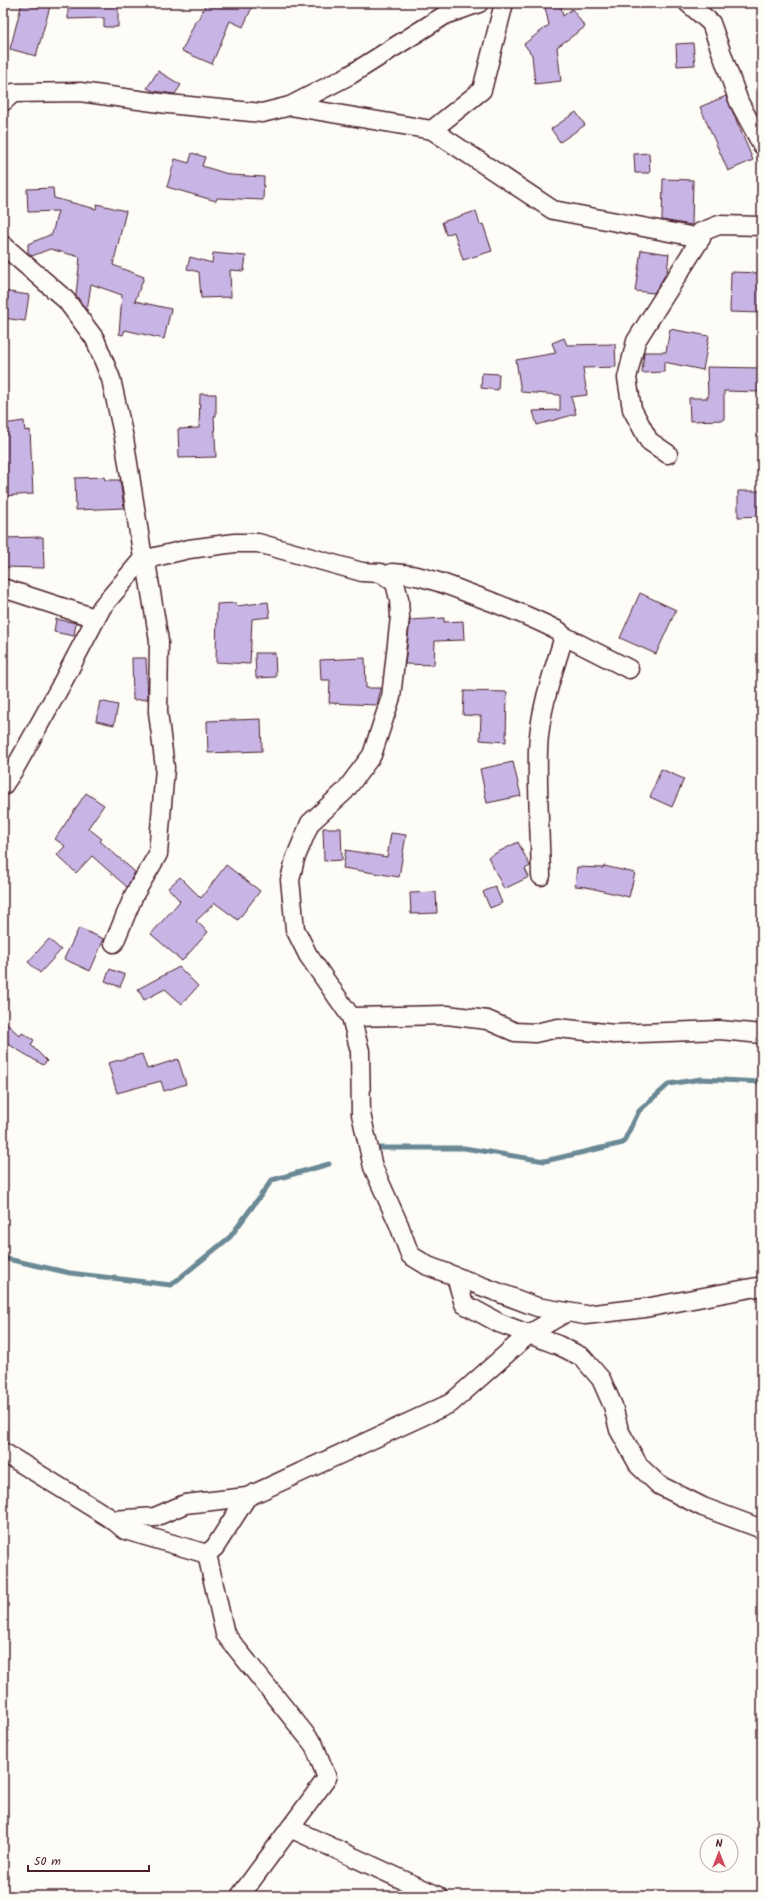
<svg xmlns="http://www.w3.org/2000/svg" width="765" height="1899" font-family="Kalam,sans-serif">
<rect width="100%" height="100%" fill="#fdfcf7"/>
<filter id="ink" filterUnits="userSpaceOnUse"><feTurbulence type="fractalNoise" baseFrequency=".025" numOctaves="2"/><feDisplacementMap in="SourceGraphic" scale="8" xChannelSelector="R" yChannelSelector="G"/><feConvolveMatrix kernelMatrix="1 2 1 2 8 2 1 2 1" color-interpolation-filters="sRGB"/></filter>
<g filter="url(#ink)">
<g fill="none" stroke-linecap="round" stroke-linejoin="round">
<g stroke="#6a8995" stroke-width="5">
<path d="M372 1148H464L545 1161 623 1143 639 1111 669 1084 701 1079 762 1082"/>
<path d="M3 1258 70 1273 171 1285 230 1237 272 1180 329 1164"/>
</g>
</g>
<g fill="#c8b5e5" stroke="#4a1f2b">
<path d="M22 3H51L36 56 10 49Z"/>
<path d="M68 3H118V27H104V18L68 19Z"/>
<path d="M206 3H254L243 27 230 21 212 64 182 51 196 20H198Z"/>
<path d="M544 3H560L563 16 572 9 585 27 557 47 561 81 535 84 532 55 524 44 549 25Z"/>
<path d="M693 43 695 65 677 66 676 44Z"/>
<path d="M158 71 181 85 175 94 153 91 147 88Z"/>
<path d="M726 96 753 160 728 171 700 107Z"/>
<path d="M576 112 585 125 560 142 551 129Z"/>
<path d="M192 153 205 157 202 166 231 175 264 177 263 200 217 198 216 201 167 187 175 159 189 163Z"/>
<path d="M649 153 650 173H635L634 154Z"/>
<path d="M663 179 693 180 692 225 662 220Z"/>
<path d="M53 188 54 198 96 209 97 204 126 211 113 265 144 277 135 301 171 309 164 339 125 330 123 335 119 334 122 295 91 284 87 311 76 295 80 257 50 249 32 256 28 253V244L52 234 58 211 28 212 27 189Z"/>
<path d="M476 211 480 225 483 224 492 251 463 260 454 232 446 235 442 222Z"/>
<path d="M641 250 669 254 667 272 654 293 635 291Z"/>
<path d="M213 253 246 256 244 271 230 270 231 297 201 298 199 272 187 269 190 257 212 263Z"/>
<path d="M731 272 762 273V313L730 312Z"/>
<path d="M3 291 29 295 25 321 3 318Z"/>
<path d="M670 329 709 336 703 370 664 362V372L642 373 644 352H666Z"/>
<path d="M564 338 567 345 615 344 616 367 583 368 587 395 571 397 576 414 537 425 533 411 560 410V395L521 392 516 360 556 353 552 343Z"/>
<path d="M707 367 762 368V392L724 391V420L690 421 689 398H708Z"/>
<path d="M482 373 499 374 498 390 481 388Z"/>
<path d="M200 394H216V416H214L216 457 179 458 178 429 199 428Z"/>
<path d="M24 421 25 431 30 430 33 494 3 496V424Z"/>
<path d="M104 477 105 480H120L124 508 76 510 75 478Z"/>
<path d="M738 491H762V516L738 517Z"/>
<path d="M43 537 44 568 3 567V538Z"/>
<path d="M640 593 676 610 656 654 620 638Z"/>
<path d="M268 602 270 617 252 619 250 664 216 662 217 604 236 603 237 606Z"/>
<path d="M444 618V622L463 621 464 640 435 641 434 665 405 664 410 620Z"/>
<path d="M56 619 76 623 74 636 54 632Z"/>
<path d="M255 653H275L276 677 256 678Z"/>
<path d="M132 658H146L148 699 133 700Z"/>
<path d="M365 658 366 688H381L377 705 329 703 330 680H321L320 660Z"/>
<path d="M464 691 507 692 506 742 480 740 481 716 463 715Z"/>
<path d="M100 701 118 705 114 725 96 721Z"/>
<path d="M261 719 262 751 208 753 207 721Z"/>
<path d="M513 762 521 796 487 803 480 769Z"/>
<path d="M661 769 684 779 672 807 650 797Z"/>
<path d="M86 793 104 805 88 828 102 839 100 841 135 872 127 887 92 856 76 873 57 855 65 846 55 839Z"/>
<path d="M323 828H341L342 860 324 861Z"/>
<path d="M391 833 406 835 399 877 343 868 346 850 387 857Z"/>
<path d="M518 842 530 866 525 869 529 877 504 889 488 857Z"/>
<path d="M226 865 260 891 238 920 215 903 196 921 208 932 182 961 151 934 180 901 168 888 180 877 201 898Z"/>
<path d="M604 866 635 873 629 897 586 887 575 886 577 867 603 868Z"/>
<path d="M495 886 502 903 490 908 483 892Z"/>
<path d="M436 892 437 913 411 914 410 893Z"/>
<path d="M79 928 104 939 90 971 64 959Z"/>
<path d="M49 939 61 950 40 973 28 962Z"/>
<path d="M179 967 198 986 182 1004 165 989 144 1000 138 989Z"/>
<path d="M110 969 125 975 120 987 105 981Z"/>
<path d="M3 1020 20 1036 22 1033 34 1040 31 1045 47 1061 43 1065 3 1041Z"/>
<path d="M142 1054 147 1069 178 1059 186 1084 164 1091 161 1081 117 1093 108 1063Z"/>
</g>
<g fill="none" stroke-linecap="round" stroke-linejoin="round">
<defs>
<g id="minor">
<path d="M688 3 711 23 739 102 762 145"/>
<path d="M3 102 13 93 80 92 168 104 262 113 290 106 350 75 445 15 479 3"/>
<path d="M290 106 432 130 553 210 701 238"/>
<path d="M432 130 482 90 504 3"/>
<path d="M3 245 66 300 95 339 111 379 124 438 142 552 145 556 151 558 189 549 235 543H258L362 572 381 573 395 583 399 599 400 617 391 697 372 755 345 791 310 823 295 859 290 880 295 929 308 955 351 1017 360 1051 361 1114 373 1167 399 1225 410 1255 428 1266 537 1307 585 1315 645 1308 762 1286"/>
<path d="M668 454 649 441 632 409 627 378 636 341 701 238V232L719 225 762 226"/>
<path d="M390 578 392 573C419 574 443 583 468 593 499 604 529 616 559 631L563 640C552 675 539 713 538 750 537 792 540 834 541 876"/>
<path d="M3 588 95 618"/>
<path d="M562 635 629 669"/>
<path d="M3 786 15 768 60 687 102 607 145 556"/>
<path d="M114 943 134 895 158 854 165 768 158 712 159 641 145 556"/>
<path d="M351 1017 447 1015 487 1020 515 1032 535 1033 558 1028 614 1034 720 1030 762 1034"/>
<path d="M456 1277 464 1304 499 1323 558 1345 582 1357 601 1379 613 1406 619 1430 639 1466 659 1485 703 1507 762 1529"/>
<path d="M3 1452 113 1520 125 1530 207 1554"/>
<path d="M113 1520 155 1517 185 1504 247 1497 451 1403 529 1334 567 1312"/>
<path d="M207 1554 225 1634 314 1745 327 1778 240 1896"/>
<path d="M207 1554 215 1547 247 1497"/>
<path d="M290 1828 438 1896"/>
</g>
</defs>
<use href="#minor" stroke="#4a1f2b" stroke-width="21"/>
<use href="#minor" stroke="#fdfcf7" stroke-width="18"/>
</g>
</g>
<rect width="765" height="1899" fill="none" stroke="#fdfcf7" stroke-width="16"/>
<rect x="8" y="8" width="749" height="1883" fill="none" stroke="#4a1f2b" stroke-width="1.5" filter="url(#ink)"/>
<g transform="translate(719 1853)"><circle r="19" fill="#fdfcf7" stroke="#b5a4a5"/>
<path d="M0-3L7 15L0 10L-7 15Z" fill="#d1495b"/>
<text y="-6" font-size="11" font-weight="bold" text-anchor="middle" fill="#4a1f2b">N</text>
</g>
<path d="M28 1865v6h121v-6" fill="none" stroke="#4a1f2b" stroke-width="2"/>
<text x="34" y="1865" font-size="12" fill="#4a1f2b" stroke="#fdfcf7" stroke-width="3" paint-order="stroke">50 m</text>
</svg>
